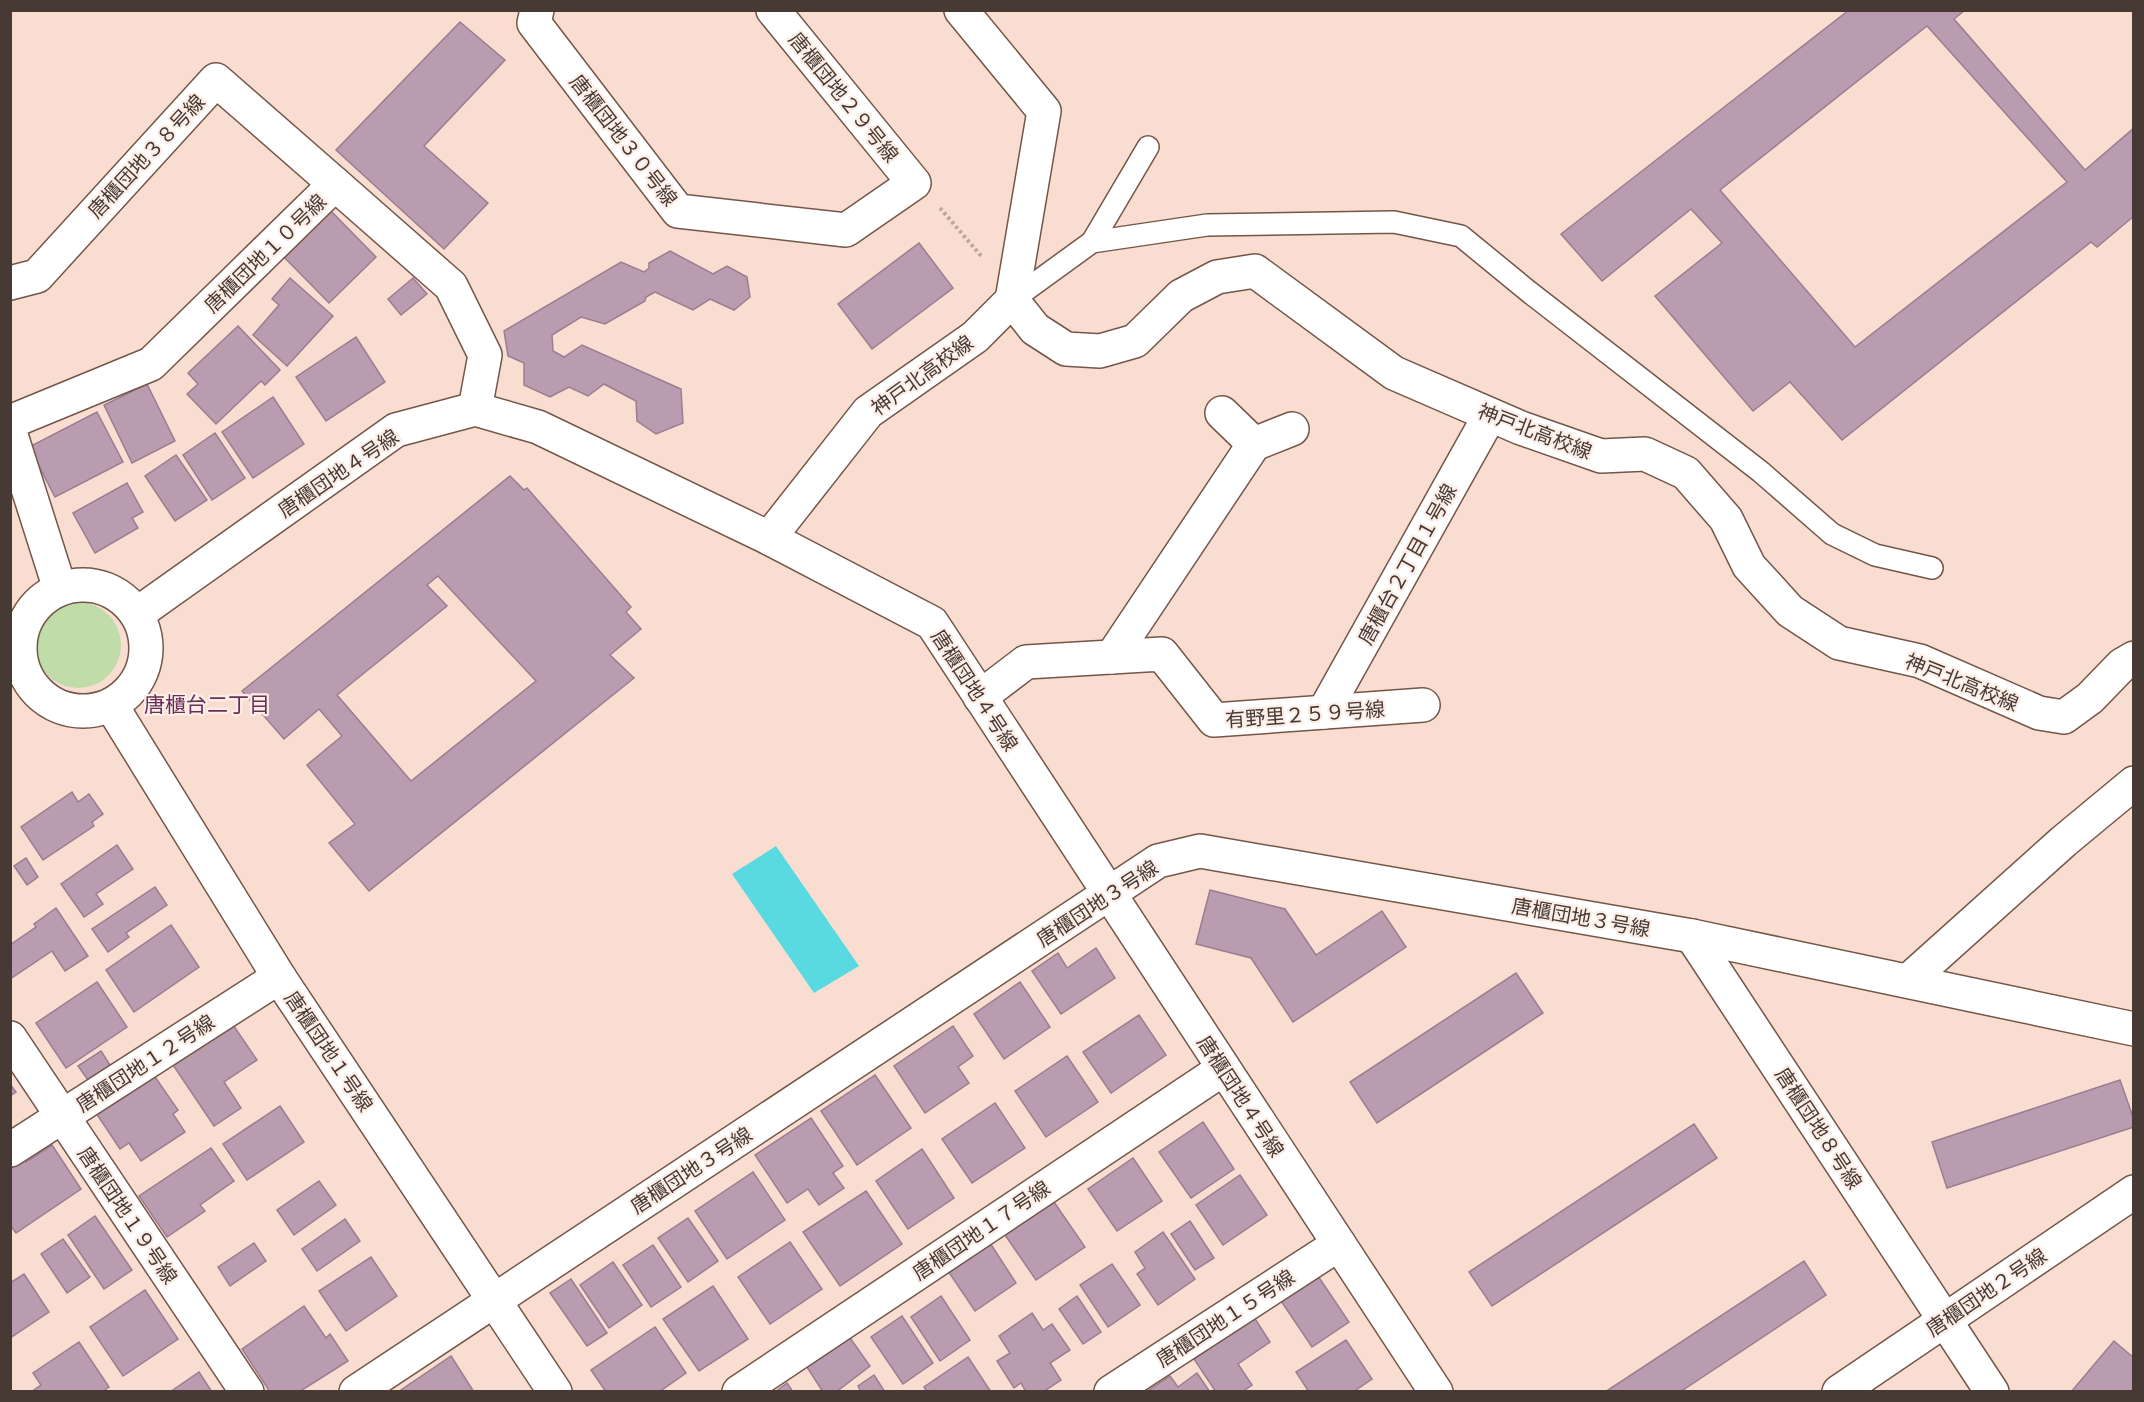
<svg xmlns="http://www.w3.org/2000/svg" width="2144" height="1402" font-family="'Open Sans','Noto Sans JP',sans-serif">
<rect width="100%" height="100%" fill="#faddd1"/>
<circle fill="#c0dda9" cx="78" cy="645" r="43"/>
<path fill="#59d9e0" d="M776 846 859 966 814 993 732 874Z"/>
<g fill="#ba9cb0" stroke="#9a7d90" stroke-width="1.5" fill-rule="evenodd">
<path d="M1849 10H1965L1954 19 2085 170 2134 128V216L2097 247 2091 242 1842 440 1790 382 1753 411 1655 296 1722 243 1691 209 1602 281 1561 234ZM1927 26 2067 182 1855 347 1720 190Z"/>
<path d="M460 22 505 60 424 146 488 203 444 249 336 150Z"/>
<path d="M329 209 376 257 329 303 282 255Z"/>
<path d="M919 243 953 288 872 349 838 304Z"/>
<path d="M670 251 713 274 727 266 747 277 750 297 734 310 710 299 693 310 655 292 646 297 645 301 605 324 581 317 552 335 553 351 564 357 582 345 681 389 683 423 656 434 637 421 636 401 604 384 588 396 569 387 550 397 524 385V363L508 356 504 331 621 262 644 272 649 268V263Z"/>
<path d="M290 278 333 316 287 366 253 335 279 305 272 299Z"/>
<path d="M413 278 427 294 401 315 388 299Z"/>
<path d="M238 326 280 370 265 385 261 381 216 424 187 394 198 384 188 373Z"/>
<path d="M356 337 385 382 326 421 296 377Z"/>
<path d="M147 384 175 441 132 463 104 405Z"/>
<path d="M273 397 304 444 253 478 222 432Z"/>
<path d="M97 412 123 462 55 497 29 447Z"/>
<path d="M215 433 245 478 212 500 183 455Z"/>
<path d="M176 455 207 500 175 521 145 476Z"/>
<path d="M510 476 524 490 527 488 631 607 626 612 641 629 610 655 634 678 369 891 329 843 355 824 307 765 342 736 319 709 284 739 242 691ZM438 576 536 681 411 781 337 695 447 606 427 585Z"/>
<path d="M127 483 143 512 132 518 138 528 95 553 73 513Z"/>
<path d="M72 792 78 802 89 794 103 814 92 822 94 826 43 860 21 827Z"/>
<path d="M117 845 133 869 96 894 103 904 84 917 61 884Z"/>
<path d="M26 858 38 877 27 885 14 866Z"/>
<path d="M155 887 167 905 126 933 129 937 108 952 92 929Z"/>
<path d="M1210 890 1285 909 1316 955 1382 911 1406 947 1293 1022 1251 958 1196 944Z"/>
<path d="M56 908 88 956 65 971 52 951 10 979V945L36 927 34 924Z"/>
<path d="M171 925 199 967 134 1012 106 970Z"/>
<path d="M1096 948 1115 978 1061 1014 1032 971 1058 953 1067 968Z"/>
<path d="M1516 973 1543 1013 1377 1123 1350 1082Z"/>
<path d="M97 982 127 1027 66 1068 36 1023Z"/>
<path d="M1020 982 1050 1027 1004 1059 974 1014Z"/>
<path d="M1139 1015 1166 1055 1111 1093 1083 1052Z"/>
<path d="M229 1019 257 1060 224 1082 241 1108 214 1126 169 1059Z"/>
<path d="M953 1026 973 1056 958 1067 969 1083 925 1113 894 1066Z"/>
<path d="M101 1051 110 1065 88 1080 78 1066Z"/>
<path d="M1067 1056 1098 1102 1046 1137 1015 1091Z"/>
<path d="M153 1074 178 1110 173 1114 185 1132 141 1161 129 1143 120 1149 96 1113Z"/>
<path d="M875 1075 911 1128 857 1165 821 1111Z"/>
<path d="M2120 1080 2134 1120V1127L1947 1188 1932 1142Z"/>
<path d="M10 1084 16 1092 10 1096Z"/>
<path d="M995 1103 1025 1148 972 1183 942 1139Z"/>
<path d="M280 1106 304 1142 247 1180 223 1144Z"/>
<path d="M811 1118 843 1166 833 1173 844 1188 819 1205 808 1189 787 1203 755 1155Z"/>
<path d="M1203 1122 1234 1169 1191 1198 1159 1152Z"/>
<path d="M1694 1124 1717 1158 1492 1306 1469 1272Z"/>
<path d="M52 1145 81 1189 16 1233 10 1225V1163L22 1155 26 1162Z"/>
<path d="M211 1148 234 1181 200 1205 205 1211 167 1237 139 1196Z"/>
<path d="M922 1149 954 1198 908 1229 876 1181Z"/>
<path d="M1133 1158 1162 1201 1117 1231 1088 1189Z"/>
<path d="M753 1172 785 1220 727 1259 695 1211Z"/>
<path d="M1240 1175 1267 1215 1223 1245 1196 1205Z"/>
<path d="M319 1181 336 1205 294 1235 277 1210Z"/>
<path d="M866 1191 902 1244 840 1286 803 1232Z"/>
<path d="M1054 1202 1085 1247 1036 1280 1005 1235Z"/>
<path d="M95 1216 132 1270 104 1289 68 1235Z"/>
<path d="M688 1218 718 1261 688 1282 658 1238Z"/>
<path d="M345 1219 360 1241 317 1271 302 1249Z"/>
<path d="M1190 1221 1214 1258 1195 1270 1171 1234Z"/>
<path d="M1163 1232 1195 1279 1158 1305 1137 1274 1145 1268 1135 1252Z"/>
<path d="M63 1239 90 1277 67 1293 41 1254Z"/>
<path d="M790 1242 822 1289 770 1324 738 1277Z"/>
<path d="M254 1243 266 1261 230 1286 218 1267Z"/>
<path d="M990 1243 1016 1283 975 1311 948 1271Z"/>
<path d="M653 1245 681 1287 651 1307 623 1265Z"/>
<path d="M371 1257 397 1296 346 1331 319 1291Z"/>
<path d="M1804 1261 1826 1295 1680 1392H1605Z"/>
<path d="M613 1262 642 1305 609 1328 580 1285Z"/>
<path d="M1112 1264 1140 1305 1108 1327 1080 1285Z"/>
<path d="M24 1274 49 1312 10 1338V1283Z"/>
<path d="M1318 1276 1349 1322 1312 1347 1281 1301Z"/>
<path d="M571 1279 607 1333 587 1346 550 1293Z"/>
<path d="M713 1286 748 1339 699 1371 663 1319Z"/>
<path d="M145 1290 178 1339 123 1376 90 1327Z"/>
<path d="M941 1296 970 1340 940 1361 911 1317Z"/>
<path d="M1077 1296 1101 1332 1083 1344 1059 1309Z"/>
<path d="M304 1306 326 1338 330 1334 348 1361 299 1392H270L242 1349Z"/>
<path d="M1250 1311 1270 1342 1238 1364 1252 1385 1242 1392H1216L1194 1359 1207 1350 1202 1343Z"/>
<path d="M1032 1313 1043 1330 1052 1324 1070 1350 1050 1363 1061 1380 1043 1392H1026L1021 1383 1014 1388 997 1361 1010 1353 999 1336Z"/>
<path d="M902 1316 933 1363 903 1384 871 1337Z"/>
<path d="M655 1327 686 1373 659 1392H606L591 1370Z"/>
<path d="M848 1335 870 1366 836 1392H823L805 1364Z"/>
<path d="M1346 1340 1372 1379 1353 1392H1309L1296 1372Z"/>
<path d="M2114 1341 2134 1358V1392H2071Z"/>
<path d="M79 1342 109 1387 102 1392H31L41 1385 33 1373Z"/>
<path d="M451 1356 474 1392H398Z"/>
<path d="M968 1357 991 1392H927L924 1387Z"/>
<path d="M199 1372 212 1392H170Z"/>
<path d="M1197 1373 1210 1392H1146L1170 1376 1178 1387Z"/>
<path d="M874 1375 885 1392H861L858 1386Z"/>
<path d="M787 1383 793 1392H775Z"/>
</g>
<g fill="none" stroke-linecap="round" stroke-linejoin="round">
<defs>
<g id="service">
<path d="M1092 242 1148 147"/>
<path d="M1012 300 1092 242 1207 225 1394 222 1461 236 1528 291 1761 472 1832 534 1875 555 1932 568"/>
</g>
<g id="minor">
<path d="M537 10 534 23 678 211 846 230 914 183 773 10"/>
<path d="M961 10 1044 111 1012 300"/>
<path d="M10 283 37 276 216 80 335 184"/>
<path d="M1222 413 1254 444 1292 429"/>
<path d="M10 422 151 364 335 184 451 286 485 355 475 409"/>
<path d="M10 432 60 589"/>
<path d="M769 538 868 412 975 337 1012 300 1035 329 1066 349 1100 351 1135 341 1181 296 1217 277 1255 271 1394 373 1521 428 1601 456 1645 454 1686 473 1726 519 1749 566 1790 611 1839 643 1920 661 2039 713 2064 717 2090 698 2122 665 2134 658"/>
<circle cx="83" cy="648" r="63"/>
<path d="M137 614 396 430 475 409 538 427 769 538 932 623 1436 1392"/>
<path d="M1112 657 1254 444"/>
<path d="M980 697 1026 662 1162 654 1214 720 1423 705"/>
<path d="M111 705 279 977 555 1392"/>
<path d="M1324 712 1490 415"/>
<path d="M1692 936 1992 1392"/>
<path d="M1908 981 2064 841 2134 783"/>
<path d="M10 1038 247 1392"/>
<path d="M10 1150 279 977"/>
<path d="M356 1392 1158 861 1200 851 1692 936 2134 1029"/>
<path d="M739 1392 1223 1069"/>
<path d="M1111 1392 1339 1244"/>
<path d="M1839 1392 2134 1192"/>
</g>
</defs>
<use href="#service" stroke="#745648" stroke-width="24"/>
<use href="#minor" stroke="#745648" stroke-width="36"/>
<path stroke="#bea69c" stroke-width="4" stroke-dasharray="3 3" stroke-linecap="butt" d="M940 208 982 257"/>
<use href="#service" stroke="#fff" stroke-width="21"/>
<use href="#minor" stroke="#fff" stroke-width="33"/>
</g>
<g text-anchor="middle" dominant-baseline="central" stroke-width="4.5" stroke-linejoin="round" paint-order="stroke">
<g font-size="20" fill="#473933" stroke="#fceee7">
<text transform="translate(844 97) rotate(51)">唐櫃団地２９号線</text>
<text transform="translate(624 140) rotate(52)">唐櫃団地３０号線</text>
<text transform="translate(146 156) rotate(-47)">唐櫃団地３８号線</text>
<text transform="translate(265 253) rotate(-44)">唐櫃団地１０号線</text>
<text transform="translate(922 375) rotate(-36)">神戸北高校線</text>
<text transform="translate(1535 431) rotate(21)">神戸北高校線</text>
<text transform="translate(338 473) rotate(-34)">唐櫃団地４号線</text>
<text transform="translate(1407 564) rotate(-61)">唐櫃台２丁目１号線</text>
<text transform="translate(1962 682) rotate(22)">神戸北高校線</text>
<text transform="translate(975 690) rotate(57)">唐櫃団地４号線</text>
<text transform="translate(1305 714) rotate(-4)">有野里２５９号線</text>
<text transform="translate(1097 903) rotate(-33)">唐櫃団地３号線</text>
<text transform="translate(1581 917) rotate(10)">唐櫃団地３号線</text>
<text transform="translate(329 1051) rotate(56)">唐櫃団地１号線</text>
<text transform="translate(145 1063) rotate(-33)">唐櫃団地１２号線</text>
<text transform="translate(1241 1096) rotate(57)">唐櫃団地４号線</text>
<text transform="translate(1819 1128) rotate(57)">唐櫃団地８号線</text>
<text transform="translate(691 1170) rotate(-33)">唐櫃団地３号線</text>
<text transform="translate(128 1215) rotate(56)">唐櫃団地１９号線</text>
<text transform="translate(981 1230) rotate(-34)">唐櫃団地１７号線</text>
<text transform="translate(1986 1292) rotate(-34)">唐櫃団地２号線</text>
<text transform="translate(1225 1318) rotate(-33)">唐櫃団地１５号線</text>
</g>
<g font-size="21" fill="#682e57" stroke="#fceee7">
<text x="207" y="704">唐櫃台二丁目</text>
</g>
</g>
<rect width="2144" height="1402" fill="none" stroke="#473933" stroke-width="24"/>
</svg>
